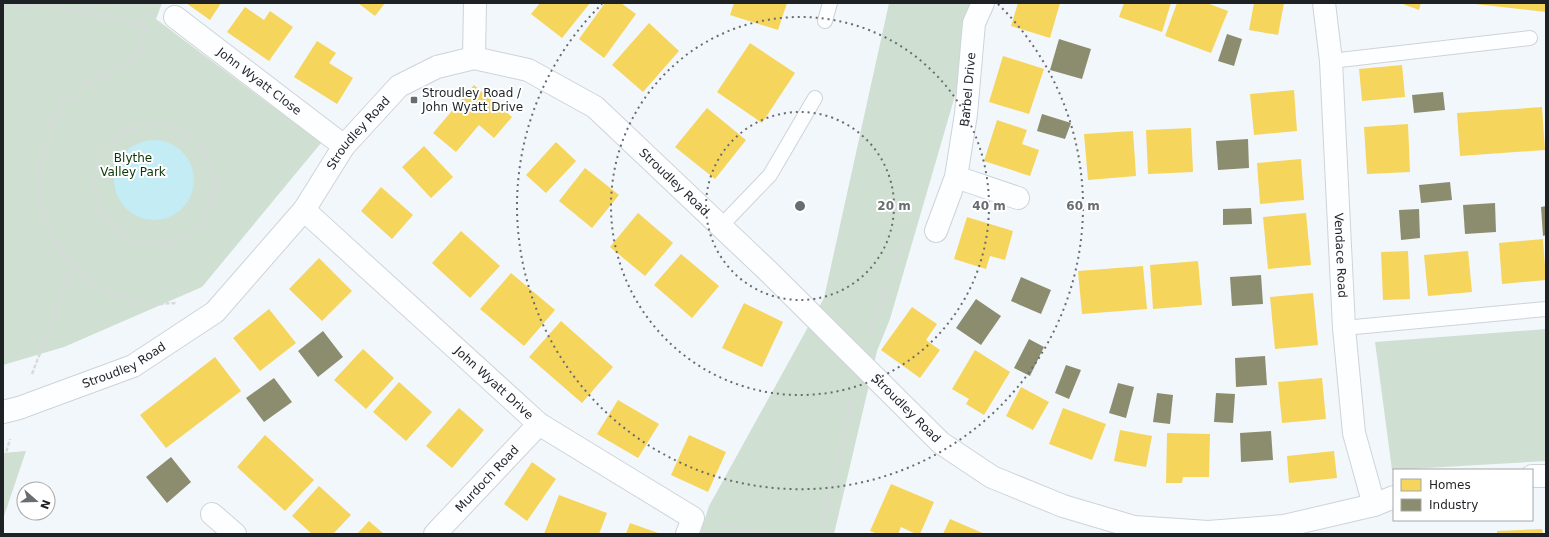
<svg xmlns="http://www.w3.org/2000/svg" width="1549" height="537" font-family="'DejaVu Sans',sans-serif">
<rect width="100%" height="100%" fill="#f2f7fc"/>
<g fill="#cfdfd2">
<path d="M3 3H162L156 19 321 143 202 287 64 347 3 365Z"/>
<path d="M889 3H982L890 319 877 351 834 534H700L709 506 824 298Z"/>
<path d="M1546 329V461L1392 470 1375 342Z"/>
<path d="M26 451 3 519V453Z"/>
</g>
<circle fill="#c3ecf4" cx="154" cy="180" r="40"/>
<g fill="#f6d55c">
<path d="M186 3H221L210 20Z"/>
<path d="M358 3H385L375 16Z"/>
<path d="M540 3H590L562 38 531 14Z"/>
<path d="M605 3H621L636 14 604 58 579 39Z"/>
<path d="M734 3H787L778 30 730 15Z"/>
<path d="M1018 3H1060L1050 38 1011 26Z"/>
<path d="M1124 3H1171L1162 32 1119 17Z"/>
<path d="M1177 3H1207L1228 11 1211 53 1165 36Z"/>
<path d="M1254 3H1284L1278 35 1249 30Z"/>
<path d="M1400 3H1421L1419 10Z"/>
<path d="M1475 3H1546V12L1475 4Z"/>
<path d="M245 7 264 20 270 11 293 27 269 61 227 32Z"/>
<path d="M649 23 679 51 643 92 612 65Z"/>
<path d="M317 41 336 53 329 63 353 78 337 104 294 77Z"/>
<path d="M750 43 795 73 762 123 717 92Z"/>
<path d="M1003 56 1044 69 1029 114 989 102Z"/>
<path d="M1402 65 1405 97 1362 101 1359 69Z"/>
<path d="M474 85 512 117 494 138 479 125 456 152 433 133Z"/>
<path d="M1294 90 1297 131 1254 135 1250 94Z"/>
<path d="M1542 107 1545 150 1460 156 1457 113Z"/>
<path d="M707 108 746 140 715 179 675 147Z"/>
<path d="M997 120 1027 130 1022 144 1039 150 1030 176 984 161Z"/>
<path d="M1408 124 1410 172 1367 174 1364 127Z"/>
<path d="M1191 128 1193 172 1148 174 1146 130Z"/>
<path d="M1133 131 1136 176 1088 180 1084 134Z"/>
<path d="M556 142 576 161 546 193 526 175Z"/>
<path d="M424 146 453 177 431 198 402 167Z"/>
<path d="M1301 159 1304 200 1260 204 1257 163Z"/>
<path d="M585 168 619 195 592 228 559 201Z"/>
<path d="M381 187 413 215 392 239 361 211Z"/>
<path d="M638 213 673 243 645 276 610 247Z"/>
<path d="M1306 213 1311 265 1268 269 1263 217Z"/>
<path d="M967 217 1013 231 1005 260 990 256 986 269 954 259Z"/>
<path d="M461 231 500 266 470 298 432 263Z"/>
<path d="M1543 239 1546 280 1502 284 1499 243Z"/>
<path d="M1408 251 1410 299 1383 300 1381 252Z"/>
<path d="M1468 251 1472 292 1428 296 1424 255Z"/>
<path d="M681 254 719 286 692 318 654 285Z"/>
<path d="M319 258 352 291 322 321 289 289Z"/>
<path d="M1198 261 1202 305 1153 309 1150 265Z"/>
<path d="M1143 266 1147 309 1082 314 1078 271Z"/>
<path d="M511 273 555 310 524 346 480 309Z"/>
<path d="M1313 293 1318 345 1275 349 1270 297Z"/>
<path d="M744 303 783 322 762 367 722 348Z"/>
<path d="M912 307 937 324 926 340 940 350 920 378 881 350Z"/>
<path d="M269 309 296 343 260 371 233 338Z"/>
<path d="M561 321 613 367 582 403 529 357Z"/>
<path d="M363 349 394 378 366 409 334 380Z"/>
<path d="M975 350 1010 372 984 415 966 404 969 399 952 389Z"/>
<path d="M215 357 241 391 166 448 140 415Z"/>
<path d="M1322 378 1326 419 1282 423 1278 382Z"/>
<path d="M399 382 432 412 406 441 373 412Z"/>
<path d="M1021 387 1049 402 1033 430 1006 416Z"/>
<path d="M618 400 659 424 638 458 597 434Z"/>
<path d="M459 408 484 430 452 468 426 446Z"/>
<path d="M1063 408 1106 424 1092 460 1049 444Z"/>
<path d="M1120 430 1152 436 1146 467 1114 461Z"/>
<path d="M1167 433 1210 434 1209 477H1183L1182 483H1166Z"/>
<path d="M265 435 314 480 285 511 237 467Z"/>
<path d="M689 435 726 452 708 492 671 475Z"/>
<path d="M1334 451 1337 478 1289 483 1287 456Z"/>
<path d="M532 462 556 479 527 521 504 504Z"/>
<path d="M891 484 934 502 920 534H916L901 527 898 534H878L870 531Z"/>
<path d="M319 486 351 515 333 534H312L292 516Z"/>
<path d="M559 495 607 513 599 534H544Z"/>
<path d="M950 519 985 534H943Z"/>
<path d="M369 521 384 534H357Z"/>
<path d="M630 523 661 534H626Z"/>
<path d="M1542 529 1543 534H1497V531Z"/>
</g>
<g fill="#8c8c6e">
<path d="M1227 34 1242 39 1234 66 1218 61Z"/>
<path d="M1059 39 1091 49 1082 79 1050 70Z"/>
<path d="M1443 92 1445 110 1414 113 1412 95Z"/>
<path d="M1042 114 1071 123 1065 139 1037 131Z"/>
<path d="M1248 139 1249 168 1218 170 1216 141Z"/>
<path d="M1450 182 1452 200 1421 203 1419 185Z"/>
<path d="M1495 203 1496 232 1465 234 1463 205Z"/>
<path d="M1546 206V235L1543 236 1541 207Z"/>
<path d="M1251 208 1252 224 1223 225V209Z"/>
<path d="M1419 209 1420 238 1401 240 1399 210Z"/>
<path d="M1261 275 1263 304 1232 306 1230 277Z"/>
<path d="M1021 277 1051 290 1041 314 1011 301Z"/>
<path d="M976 299 1001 316 981 345 956 328Z"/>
<path d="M323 331 343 357 318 377 298 351Z"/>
<path d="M1029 339 1044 347 1030 376 1014 368Z"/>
<path d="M1265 356 1267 385 1236 387 1235 358Z"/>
<path d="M1066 365 1081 370 1069 399 1055 393Z"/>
<path d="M274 378 292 402 264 422 246 398Z"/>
<path d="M1118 383 1134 387 1126 418 1109 413Z"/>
<path d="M1157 393 1173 395 1170 424 1153 422Z"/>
<path d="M1216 393 1235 394 1233 423 1214 422Z"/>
<path d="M1271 431 1273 460 1241 462 1240 433Z"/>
<path d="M171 457 191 482 167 503 146 477Z"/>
</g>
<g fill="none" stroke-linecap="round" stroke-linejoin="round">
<defs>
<g id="lane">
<path d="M825 21 830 3"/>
<path d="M1331 61 1530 38"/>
<path d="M721 226 770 175 815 98"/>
<path d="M1344 328 1546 309"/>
</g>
<g id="street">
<path id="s1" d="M1324 3 1331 61 1344 328 1354 433 1374 505"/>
<path id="s2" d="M175 17 344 146"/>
<path d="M474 58 475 3"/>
<path d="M956 177 1018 198"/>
<path id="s3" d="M304 210 539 424 693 518 687 534"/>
<path id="s4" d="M936 231 956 177 966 114 974 23 983 3"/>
<path id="s5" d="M3 412 19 408 133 366 215 312 304 210 344 146 399 86 437 67 474 58 528 70 595 107 769 272 941 443 992 477 1063 506 1134 527 1208 532 1284 526 1374 505 1394 497"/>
<path d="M1532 476H1546"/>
<path d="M212 514 235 534"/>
<path id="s6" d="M435 534 539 424"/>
</g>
</defs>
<use href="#lane" stroke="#cfd3d7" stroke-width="16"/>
<use href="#street" stroke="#cfd3d7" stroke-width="24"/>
<g stroke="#d8dadc" stroke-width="2.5" stroke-dasharray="4 2" stroke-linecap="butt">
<path d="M3 7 28 5 59 7 102 15 141 27 153 36"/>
<circle cx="154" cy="185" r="60"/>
<path d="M73 267C96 285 119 299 148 304 157 305 167 303 177 303"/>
<path d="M870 334 908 229"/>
<path d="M32 374 73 267 60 249 49 230 41 208 38 180 50 125 63 105 90 80 118 68 136 57 141 27 147 10"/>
<path d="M3 463 10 439"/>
<path d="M719 524 770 534"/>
<path d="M820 534 853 394"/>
</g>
<use href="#lane" stroke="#fdfeff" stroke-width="14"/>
<use href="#street" stroke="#fdfeff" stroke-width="22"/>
</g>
<g fill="none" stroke="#696d70" stroke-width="2" stroke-dasharray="2 4">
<circle cx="800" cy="206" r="94"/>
<circle cx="800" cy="206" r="189"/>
<path d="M998 4A283 283 0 1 1 602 4"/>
</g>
<rect fill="#696d70" stroke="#fff" stroke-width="1.5" x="410" y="96" width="8" height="8" rx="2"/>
<g text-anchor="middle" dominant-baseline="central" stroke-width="4" stroke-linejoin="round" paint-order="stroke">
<g font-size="12" fill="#1f2225" stroke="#fff">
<text stroke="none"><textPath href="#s2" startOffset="106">John Wyatt Close</textPath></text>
<text stroke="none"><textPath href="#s4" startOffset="146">Barbel Drive</textPath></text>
<text stroke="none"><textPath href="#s5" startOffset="466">Stroudley Road</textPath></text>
<text stroke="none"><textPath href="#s5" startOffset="850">Stroudley Road</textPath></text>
<text stroke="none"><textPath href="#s1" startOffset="253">Vendace Road</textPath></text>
<text stroke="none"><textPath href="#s5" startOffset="130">Stroudley Road</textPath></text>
<text stroke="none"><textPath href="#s3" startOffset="257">John Wyatt Drive</textPath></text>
<text stroke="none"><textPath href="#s5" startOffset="1174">Stroudley Road</textPath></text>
<text stroke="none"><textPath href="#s6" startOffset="76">Murdoch Road</textPath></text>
</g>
<g font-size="12" fill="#1f2225" stroke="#fff" text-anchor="start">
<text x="422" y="93">Stroudley Road /<tspan x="422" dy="14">John Wyatt Drive</tspan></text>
</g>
<g font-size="12" fill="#0b3606" stroke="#fff">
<text x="133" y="158">Blythe<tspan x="133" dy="14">Valley Park</tspan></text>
</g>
</g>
<circle cx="800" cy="206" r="6" fill="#696d70" stroke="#fff" stroke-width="2"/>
<g font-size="12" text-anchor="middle" font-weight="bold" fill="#696d70" stroke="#fff" stroke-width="4" stroke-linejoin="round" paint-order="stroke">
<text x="894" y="210">20 m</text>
<text x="989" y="210">40 m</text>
<text x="1083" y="210">60 m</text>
</g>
<rect width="1549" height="537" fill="none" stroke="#1f2225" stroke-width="8"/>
<rect x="1393" y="469" width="140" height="52" fill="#ffffff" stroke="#a5a7a8"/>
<rect x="1401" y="479" width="20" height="12" fill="#f6d55c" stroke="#a5a7a8"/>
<text x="1429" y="489" font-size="12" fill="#1f2225">Homes</text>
<rect x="1401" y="499" width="20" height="12" fill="#8c8c6e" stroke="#a5a7a8"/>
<text x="1429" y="509" font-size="12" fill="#1f2225">Industry</text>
<g transform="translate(36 501) rotate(110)"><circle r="19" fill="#ffffff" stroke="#a5a7a8"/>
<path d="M0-3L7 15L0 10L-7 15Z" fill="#696d70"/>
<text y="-6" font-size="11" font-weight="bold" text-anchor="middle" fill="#1f2225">N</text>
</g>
</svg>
